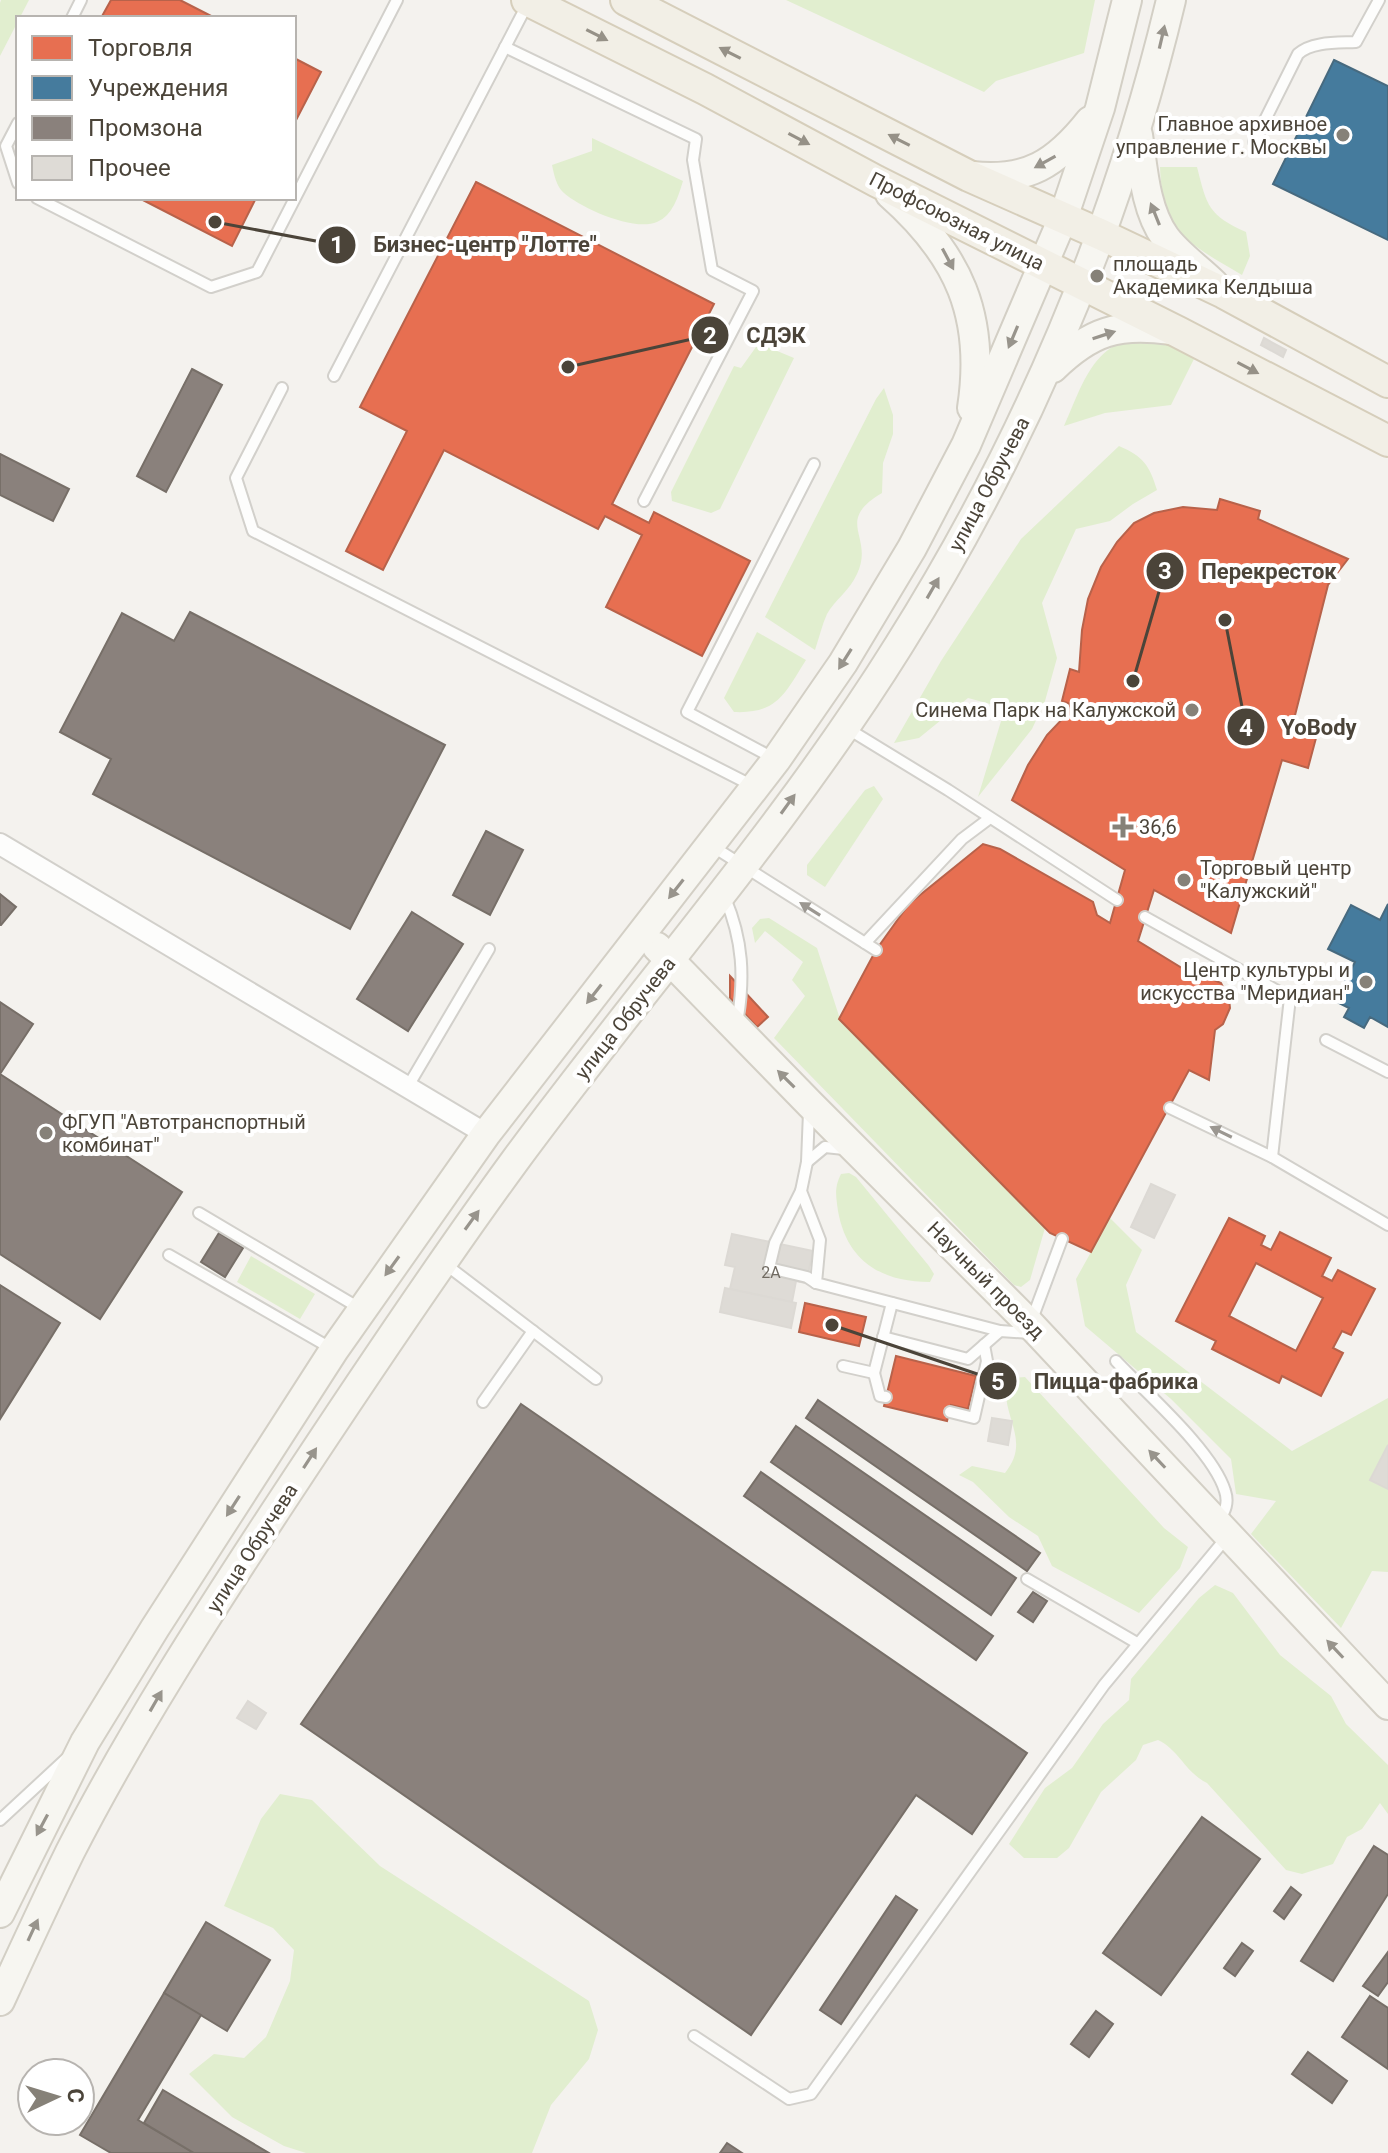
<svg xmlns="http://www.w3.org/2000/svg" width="1388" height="2153" font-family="Roboto,sans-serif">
<rect width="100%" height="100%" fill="#f4f2ee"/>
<g fill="#e1eecf">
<path d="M1 0H29L0 56V3Z"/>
<path d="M786 0H1095L1084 53 996 81 984 92Z"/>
<path d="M592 138 683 181C678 197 673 215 657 222 634 232 581 208 564 193 556 186 554 174 552 165L592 151Z"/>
<path d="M1160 167H1197C1207 206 1208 215 1246 232L1250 256 1242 275C1190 244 1162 233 1160 167Z"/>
<path d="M1144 337 1160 338 1195 357 1171 405 1105 413 1064 426C1075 402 1086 366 1108 350 1118 342 1131 340 1144 337Z"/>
<path d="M756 347 770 348 794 358 720 509 711 513 672 501 671 492 734 366 741 368Z"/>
<path d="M884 388 893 415V434L883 463 882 493C833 522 875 536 857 574 850 590 834 601 827 614 822 625 819 638 815 650L765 617 876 399Z"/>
<path d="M1119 446C1143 456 1150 466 1157 490L1133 504 1110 521 1076 529 1042 603 1057 658 1045 701 1032 729 978 797 1005 708 968 698 919 738 894 743 941 661 1021 539Z"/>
<path d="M757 632 806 660C785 693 778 714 734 712L724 698Z"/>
<path d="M874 786 883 799 825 887 807 875V865L865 790Z"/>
<path d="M769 918 817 948 840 1019 1045 1228 1030 1280 1021 1287 1014 1285 774 1038 805 996 792 980 803 962 765 931 755 943 752 928 760 919Z"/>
<path d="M849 1173 856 1177 929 1266 934 1274 930 1282C881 1282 847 1261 838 1211 836 1196 834 1188 841 1174Z"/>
<path d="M1110 1218 1142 1250 1126 1285 1136 1332 1292 1451 1388 1398V1572L1372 1571 1341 1628 1251 1534 1276 1501 1236 1494 1231 1459 1171 1399 1085 1326 1076 1279Z"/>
<path d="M251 1256 315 1294 300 1319 237 1282Z"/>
<path d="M1025 1377 1164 1528 1188 1547 1180 1568 1139 1613 1052 1566 1038 1536 1009 1517 973 1482 959 1475 972 1466 1005 1473C1031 1441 1003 1420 1006 1385L1013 1378Z"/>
<path d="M1215 1585 1233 1593 1280 1655 1331 1696 1346 1724 1388 1765V1814L1380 1803 1362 1829 1347 1837 1333 1864 1302 1874 1286 1870 1207 1783C1185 1772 1179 1750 1158 1740L1143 1745 1136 1760 1101 1792 1069 1848 1057 1858H1024L1009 1844 1045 1788 1072 1768 1103 1724 1129 1700 1131 1679 1199 1598Z"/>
<path d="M280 1794 312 1800 380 1866 589 2001 598 2030 589 2059 551 2105 532 2153H306L284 2146 232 2117 189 2074 214 2054 244 2058 266 2037 290 1981 294 1950 273 1928 224 1906 261 1819Z"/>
</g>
<g fill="#e76f51" stroke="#b8624a" stroke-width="2" fill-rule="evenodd">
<path d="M111 0H180L215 18H101Z"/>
<path d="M294 58 321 72 294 124Z"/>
<path d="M476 182 714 304 612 504 649 523 654 512 750 561 702 656 606 607 642 535 605 516 598 529 444 450 383 570 346 551 407 431 360 407Z"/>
<path d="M139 198H256L232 246Z"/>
<path d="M1220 499 1260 511 1258 519 1348 559 1328 585 1291 731 1316 738 1308 768 1282 760 1231 933 1154 890 1138 941 1195 976H1205L1221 983 1229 999 1230 1008 1223 1024 1215 1030 1209 1080 1189 1070 1091 1252 1050 1233 839 1019 876 950 909 904 983 844 1000 849 1093 902 1097 915 1110 923 1125 870 1012 800 1028 765 1047 735 1069 712 1070 704 1062 701 1070 669 1079 672 1082 630 1088 599 1101 567 1117 542 1134 523 1154 513 1183 507 1217 510Z"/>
<path d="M730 976 768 1017 757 1027 730 998Z"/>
<path d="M1229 1218 1265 1236 1261 1245 1271 1250 1280 1232 1331 1258 1322 1276 1332 1281 1338 1270 1375 1289 1351 1335 1342 1331 1333 1348 1343 1353 1321 1396 1282 1376 1279 1383 1212 1349 1216 1341 1176 1321ZM1256 1263 1323 1298 1296 1351 1229 1316Z"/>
<path d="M805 1303 866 1317 859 1346 799 1332Z"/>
<path d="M896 1356 976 1376 968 1409 951 1405 947 1421 884 1406Z"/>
</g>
<g fill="#457b9d" stroke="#476a7f" stroke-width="2">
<path d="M1334 60 1388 86V240L1273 184Z"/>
<path d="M1388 904V1027L1370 1017 1364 1028 1344 1017 1349 1008 1335 1001 1355 962 1328 949 1351 905 1380 920Z"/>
</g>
<g fill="#8a817c" stroke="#776f68" stroke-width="2">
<path d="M192 369 222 385 166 492 137 476Z"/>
<path d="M0 454 69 489 53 521 0 495Z"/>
<path d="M190 612 445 745 350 929 93 794 111 759 60 732 122 613 174 641Z"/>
<path d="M486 831 523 850 490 915 453 895Z"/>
<path d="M0 894 16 907 1 925H0Z"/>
<path d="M412 912 463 944 408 1031 357 999Z"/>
<path d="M0 1002 33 1024 0 1074 182 1192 100 1319 0 1254Z"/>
<path d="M219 1233 243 1248 225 1277 201 1262Z"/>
<path d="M0 1285 60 1323 0 1419Z"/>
<path d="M818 1400 1040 1553 1027 1571 806 1418Z"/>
<path d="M521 1404 1027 1753 972 1834 916 1795 751 2035 301 1724Z"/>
<path d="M796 1426 1016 1578 991 1615 771 1462Z"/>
<path d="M761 1472 993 1636 976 1660 744 1496Z"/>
<path d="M1033 1592 1047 1601 1033 1622 1018 1612Z"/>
<path d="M1202 1817 1260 1859 1161 1995 1103 1953Z"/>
<path d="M1374 1846 1388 1855V1894L1333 1981 1301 1961Z"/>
<path d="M1291 1887 1301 1895 1284 1919 1274 1911Z"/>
<path d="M896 1896 917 1910 841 2024 820 2010Z"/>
<path d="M206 1922 270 1960 227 2031 164 1993Z"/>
<path d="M1242 1943 1253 1951 1235 1976 1224 1968Z"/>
<path d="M1388 1952V1982L1378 1996 1363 1986Z"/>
<path d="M164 1993 201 2015 138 2120 194 2153H111L80 2135Z"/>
<path d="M1370 1996 1388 2008V2069L1342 2037Z"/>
<path d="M1096 2011 1113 2024 1089 2057 1071 2044Z"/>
<path d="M1308 2052 1347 2081 1332 2103 1292 2074Z"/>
<path d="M163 2090 269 2153H194L144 2123Z"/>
<path d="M727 2143 742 2153H720Z"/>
</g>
<g fill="#dedbd6" stroke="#dcd9d4" stroke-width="2">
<path d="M1264 338 1286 350 1283 357 1261 345Z"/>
<path d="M1151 1184 1175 1195 1154 1238 1131 1227Z"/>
<path d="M732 1234 813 1251 806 1283 796 1281 792 1302 730 1289 735 1267 725 1265Z"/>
<path d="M725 1288 796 1303 791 1328 720 1312Z"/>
<path d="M992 1418 1012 1421 1008 1445 988 1441Z"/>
<path d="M1388 1445V1489L1370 1480Z"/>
<path d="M248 1701 266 1713 256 1729 237 1718Z"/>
</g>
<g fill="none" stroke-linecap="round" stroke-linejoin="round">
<defs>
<g id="lane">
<path d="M72 18 81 0"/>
<path d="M505 47 696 139 693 160 712 270 753 291 644 501"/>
<path d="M18 123 6 146 18 183"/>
<path d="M1254 142 1298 54C1312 41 1339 43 1356 42L1379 0"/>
<path d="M37 198 211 287 257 272 397 0"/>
<path d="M334 376 528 3"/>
<path d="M282 388 236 478 253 531 753 786"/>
<path d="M845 727 948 790 1117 900"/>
<path d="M775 759 687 712 814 464"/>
<path d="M712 846 876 950"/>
<path d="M725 898C743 940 745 978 737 1023"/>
<path d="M1145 917 1290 998 1272 1157"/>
<path d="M865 943 962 839 990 818"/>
<path d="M1326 1040 1388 1072"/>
<path d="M407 1088 489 949"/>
<path d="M1170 1108 1272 1157 1388 1225"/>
<path d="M809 1112 807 1162 801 1191 820 1240 816 1283 1000 1331 1030 1333"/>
<path d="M807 1162 825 1147 844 1149"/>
<path d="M801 1191 775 1243 769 1268 807 1277 816 1283"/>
<path d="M199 1213 361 1309"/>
<path d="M169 1255 334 1350"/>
<path d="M445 1264 596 1379"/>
<path d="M1031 1322 1062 1239"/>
<path d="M883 1337 968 1359 1000 1331"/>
<path d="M1116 1361C1146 1393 1213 1451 1225 1491 1229 1503 1225 1511 1219 1521"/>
<path d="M843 1366 874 1373 892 1303"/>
<path d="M874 1373 880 1396 886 1397"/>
<path d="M483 1402 533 1331"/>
<path d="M950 1412 974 1418 987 1361 984 1345"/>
<path d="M1027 1579 1137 1643"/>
<path d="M0 1820 66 1759"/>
<path d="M694 2036 789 2099 811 2094 1104 1685 1227 1537"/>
</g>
<path id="street" d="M0 844 486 1134"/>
<g id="secondary">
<path d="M1138 135C1143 168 1145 209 1165 237 1177 254 1199 269 1214 284"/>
<path d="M972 176C1027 182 1056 164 1090 121"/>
<path d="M890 194C959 255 986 316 972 408"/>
<path d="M1053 368C1091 331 1118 323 1170 330"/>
<path d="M657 947 810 1104 1030 1324 1388 1705"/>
<path d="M0 1913 85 1742 155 1628 334 1350 486 1134 776 760 843 663 912 548 966 445 1063 218 1100 108 1127 0"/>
<path d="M0 2001C23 1951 46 1901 70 1852 132 1731 207 1615 282 1501 357 1387 433 1273 514 1162 641 989 785 828 899 645 1026 443 1116 231 1171 0"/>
</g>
<g id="primary">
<path d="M527 0 705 89 876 181 1178 332 1388 441"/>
<path d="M626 0 969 176 1102 235 1224 293 1388 382"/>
</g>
</defs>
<use href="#lane" stroke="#d2d0cb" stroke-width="14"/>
<use href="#street" stroke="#d2d0cb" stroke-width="24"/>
<use href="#secondary" stroke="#d3cfc5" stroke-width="32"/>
<use href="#primary" stroke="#d6cebb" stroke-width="34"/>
<use href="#lane" stroke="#fdfdfc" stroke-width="10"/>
<use href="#street" stroke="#fdfdfc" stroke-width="20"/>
<use href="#secondary" stroke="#f7f6f1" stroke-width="28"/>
<use href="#primary" stroke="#f2efe6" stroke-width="30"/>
</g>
<defs><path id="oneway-solid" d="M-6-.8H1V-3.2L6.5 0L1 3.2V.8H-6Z" transform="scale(2)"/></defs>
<g fill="#969187">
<use href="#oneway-solid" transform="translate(597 35) rotate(27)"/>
<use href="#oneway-solid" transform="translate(730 53) rotate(-153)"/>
<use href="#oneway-solid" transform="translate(799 139) rotate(28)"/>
<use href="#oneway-solid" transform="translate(899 140) rotate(-153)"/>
<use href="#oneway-solid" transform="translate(1248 368) rotate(28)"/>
</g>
<g fill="#98948c">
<use href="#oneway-solid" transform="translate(1162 37) rotate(-77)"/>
<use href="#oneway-solid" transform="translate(1045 162) rotate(151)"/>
<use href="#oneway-solid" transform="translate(1155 214) rotate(-112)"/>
<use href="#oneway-solid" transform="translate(948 259) rotate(62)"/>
<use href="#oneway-solid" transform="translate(1104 335) rotate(-18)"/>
<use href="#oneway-solid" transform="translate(1013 337) rotate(113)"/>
<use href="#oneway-solid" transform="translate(933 588) rotate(-60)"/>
<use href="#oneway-solid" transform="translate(845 659) rotate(122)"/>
<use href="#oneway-solid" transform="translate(788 804) rotate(-54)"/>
<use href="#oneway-solid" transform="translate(676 889) rotate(128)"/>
<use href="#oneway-solid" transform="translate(594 994) rotate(128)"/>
<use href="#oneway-solid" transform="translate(786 1079) rotate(-135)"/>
<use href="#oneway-solid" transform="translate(472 1220) rotate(-54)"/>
<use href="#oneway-solid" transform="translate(392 1266) rotate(126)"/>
<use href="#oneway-solid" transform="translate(310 1458) rotate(-57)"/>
<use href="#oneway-solid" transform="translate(1157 1459) rotate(-133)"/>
<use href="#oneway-solid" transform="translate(233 1506) rotate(123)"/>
<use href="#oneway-solid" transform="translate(1335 1649) rotate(-133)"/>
<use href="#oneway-solid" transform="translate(156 1701) rotate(-60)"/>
<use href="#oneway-solid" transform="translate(42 1825) rotate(118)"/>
<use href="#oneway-solid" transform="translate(33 1930) rotate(-65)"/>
</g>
<g fill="#9b9791">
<use href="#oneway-solid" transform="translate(810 909) rotate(-148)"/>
<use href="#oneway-solid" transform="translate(1221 1132) rotate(-154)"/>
</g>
<g fill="#868178" stroke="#fff" stroke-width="3">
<circle cx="1343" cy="135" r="8"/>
<circle cx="1097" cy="276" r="8"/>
<circle cx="1192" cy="710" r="8"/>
<path d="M1119 815h8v8h8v8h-8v8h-8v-8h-8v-8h8z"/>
<circle cx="1184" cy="880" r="8"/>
<circle cx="1366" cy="982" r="8"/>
<circle cx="46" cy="1133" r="8"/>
</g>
<g text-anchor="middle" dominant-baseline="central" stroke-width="8" stroke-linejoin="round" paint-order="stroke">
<g font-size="16" fill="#706a61">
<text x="771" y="1272">2А</text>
</g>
<g font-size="20" fill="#4b4439" stroke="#fff" text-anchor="start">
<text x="1327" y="124" text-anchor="end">Главное архивное<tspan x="1327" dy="23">управление г. Москвы</tspan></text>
<text x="1113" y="264">площадь<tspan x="1113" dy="23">Академика Келдыша</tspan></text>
<text x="1176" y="710" text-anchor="end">Синема Парк на Калужской</text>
<text x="1139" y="827">36,6</text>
<text x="1200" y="868">Торговый центр<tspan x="1200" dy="23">"Калужский"</tspan></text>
<text x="1350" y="970" text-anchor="end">Центр культуры и<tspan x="1350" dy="23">искусства "Меридиан"</tspan></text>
<text x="62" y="1122">ФГУП "Автотранспортный<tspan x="62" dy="23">комбинат"</tspan></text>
</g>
<g font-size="20" fill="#4b4439" stroke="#fff">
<text transform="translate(957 221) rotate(27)">Профсоюзная улица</text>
<text transform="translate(989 484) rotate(-62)">улица Обручева</text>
<text transform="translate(625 1018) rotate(-52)">улица Обручева</text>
<text transform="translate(986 1280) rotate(45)">Научный проезд</text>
<text transform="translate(252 1548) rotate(-57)">улица Обручева</text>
</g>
</g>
<path fill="none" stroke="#4b4439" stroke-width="3" d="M215 222L337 245M568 367L710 335M1133 681L1165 571M1225 620L1246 727M832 1325L998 1381"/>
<g fill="#4b4439" stroke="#fff" stroke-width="3">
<circle cx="215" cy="222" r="8"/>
<circle cx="568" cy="367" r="8"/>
<circle cx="1133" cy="681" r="8"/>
<circle cx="1225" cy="620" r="8"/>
<circle cx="832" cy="1325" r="8"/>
<circle cx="337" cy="245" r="20"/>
<circle cx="710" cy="335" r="20"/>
<circle cx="1165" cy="571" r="20"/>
<circle cx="1246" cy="727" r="20"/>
<circle cx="998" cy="1381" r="20"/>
</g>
<g font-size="24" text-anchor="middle" font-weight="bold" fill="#fff">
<text x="337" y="253">1</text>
<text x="710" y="344">2</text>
<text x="1165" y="579">3</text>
<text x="1246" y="736">4</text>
<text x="998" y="1390">5</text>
</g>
<g font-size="22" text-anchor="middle" font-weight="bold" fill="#4b4439" stroke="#fff" stroke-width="8" stroke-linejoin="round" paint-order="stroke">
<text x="485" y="252">Бизнес-центр "Лотте"</text>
<text x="776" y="343">СДЭК</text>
<text x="1269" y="579">Перекресток</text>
<text x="1319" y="735">YoBody</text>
<text x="1116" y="1389">Пицца-фабрика</text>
</g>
<rect x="16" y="16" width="280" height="184" fill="#ffffff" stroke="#b7b4b0" stroke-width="2"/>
<rect x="32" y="36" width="40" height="24" fill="#e76f51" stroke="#b7b4b0" stroke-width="2"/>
<text x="88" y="56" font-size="24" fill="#4b4439">Торговля</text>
<rect x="32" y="76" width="40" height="24" fill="#457b9d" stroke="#b7b4b0" stroke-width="2"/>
<text x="88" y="96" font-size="24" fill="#4b4439">Учреждения</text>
<rect x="32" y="116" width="40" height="24" fill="#8a817c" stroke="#b7b4b0" stroke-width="2"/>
<text x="88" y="136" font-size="24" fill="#4b4439">Промзона</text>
<rect x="32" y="156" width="40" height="24" fill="#dedbd6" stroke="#b7b4b0" stroke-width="2"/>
<text x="88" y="176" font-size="24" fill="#4b4439">Прочее</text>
<g transform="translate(56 2097) rotate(86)"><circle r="38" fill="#ffffff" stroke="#b7b4b0" stroke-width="2"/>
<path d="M0-6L14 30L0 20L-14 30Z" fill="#868178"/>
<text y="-12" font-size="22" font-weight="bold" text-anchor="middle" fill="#4b4439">С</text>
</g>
</svg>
